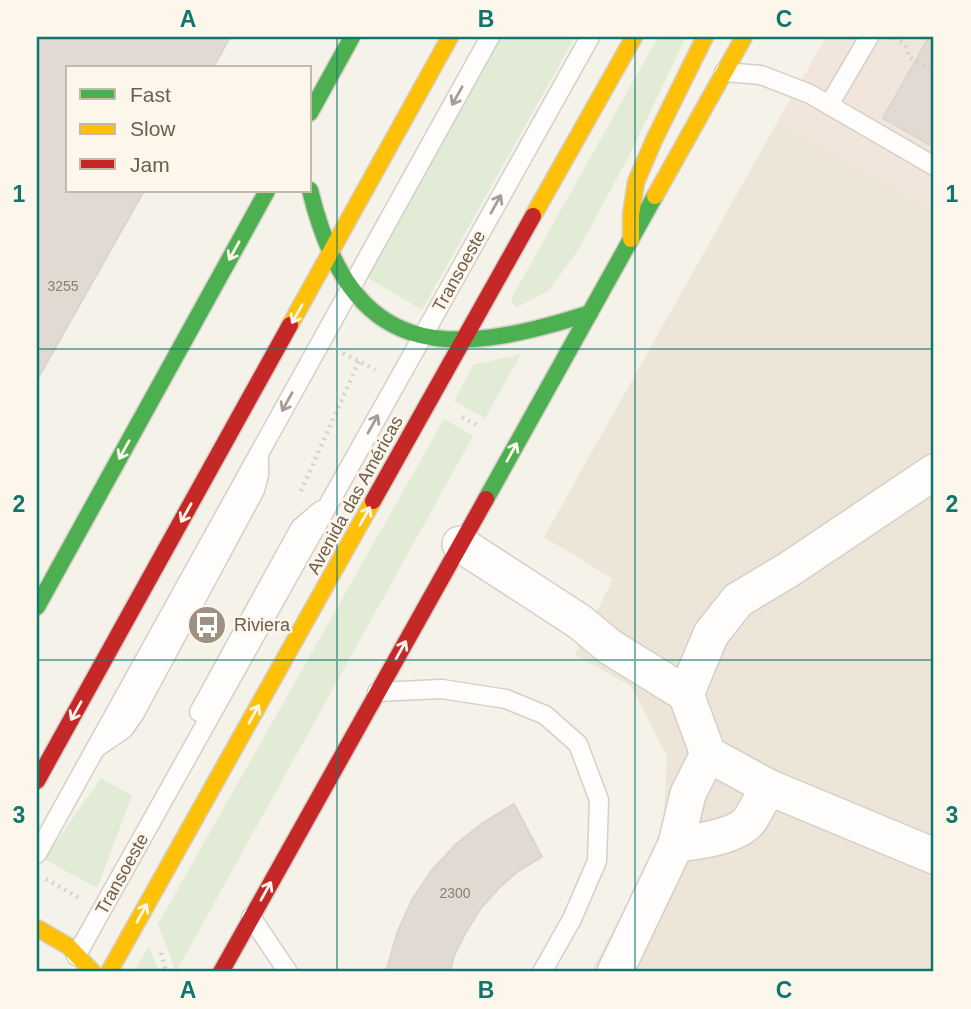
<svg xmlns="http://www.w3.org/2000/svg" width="971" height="1009" font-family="Arial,sans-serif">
<rect width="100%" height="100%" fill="#f5f2ea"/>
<path fill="#ede5d8" d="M778 121 934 210V972H591L663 838 667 756 631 686 575 655 613 579 544 537Z"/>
<path fill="#f2e5db" d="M826 37H934V210L778 121Z"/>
<g fill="#e1ebd6">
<path d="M497 37H575L422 310 365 276Z"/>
<path d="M658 37H686L630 154 578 250 549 290 516 308 511 299Z"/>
<path d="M521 354 485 418 454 401 473 365Z"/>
<path d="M444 419 473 436 176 972 158 924Z"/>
<path d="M101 778 132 796 97 888 44 859Z"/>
<path d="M149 946 159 972H134Z"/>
</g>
<g fill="#e1dad2" stroke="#ddd5cd" stroke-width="2">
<path d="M37 37H230L213 68H68V191H144L37 380Z"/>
<path d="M929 37H934V147L883 118Z"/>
<path d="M514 804 542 857 517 872 499 888 481 908 466 932 454 956 450 972H386L397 933 413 898 431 871 456 844 484 822Z"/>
</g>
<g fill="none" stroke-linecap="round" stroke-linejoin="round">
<defs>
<g id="lane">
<path d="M724 72 761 75 810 94 934 166"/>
<path d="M829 105 869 37"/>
<path d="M377 692 442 689 506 699 545 715 578 744 599 800 597 861 572 919 542 972"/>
<path d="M199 712 300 528 321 510"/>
<path d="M99 746 124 729 135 713 255 490 259 475V457"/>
<path d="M37 854 490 37"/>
<path d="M251 917 288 972"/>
<path d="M76 956 590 37"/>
</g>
<g id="street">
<path d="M934 472 788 570 738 600 711 634 686 694 708 754 768 787 934 856"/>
<path d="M460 544 580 622 610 647 686 694"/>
<path d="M676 844C696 842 736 837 749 821 756 811 762 798 768 787"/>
<path d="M615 972 676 844 688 794 708 754"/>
</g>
<g id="fast">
<path d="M310 113 352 37"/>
<path d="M310 190C351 359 445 360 590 313"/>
<path d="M486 499 655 196"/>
<path d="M37 607 267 191"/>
</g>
<g id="slow">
<path d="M655 196 744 37"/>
<path d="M533 216 634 37"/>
<path d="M631 239V215L636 182 654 140 705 37"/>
<path d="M290 325 450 37"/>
<path d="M37 928 68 946 93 972"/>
<path d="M109 972 373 501"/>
</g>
<g id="jam">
<path d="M373 501 533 216"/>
<path d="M37 781 290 325"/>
<path d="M221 972 486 499"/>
</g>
</defs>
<use href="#lane" stroke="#d4cfc8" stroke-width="21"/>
<use href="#street" stroke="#d4cfc8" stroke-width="38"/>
<use href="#fast" stroke="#d4cfc8" stroke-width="19"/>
<use href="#slow" stroke="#d4cfc8" stroke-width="19"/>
<use href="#jam" stroke="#d4cfc8" stroke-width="19"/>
<g stroke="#d6d0cb" stroke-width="4.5" stroke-dasharray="2 5" stroke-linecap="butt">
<path d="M894 38 905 44 909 57 934 71"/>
<path d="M343 353 375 370"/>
<path d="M462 417 478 426"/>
<path d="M301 491 359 361"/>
<path d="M46 879 81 899"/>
<path d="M161 953 166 972"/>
</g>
<use href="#lane" stroke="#fefdfc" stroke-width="18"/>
<use href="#street" stroke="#fefdfc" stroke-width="35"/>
<use href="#fast" stroke="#4caf50" stroke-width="16"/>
<use href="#slow" stroke="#ffc107" stroke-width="16"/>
<use href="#jam" stroke="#c62828" stroke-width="16"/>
</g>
<defs><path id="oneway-shaft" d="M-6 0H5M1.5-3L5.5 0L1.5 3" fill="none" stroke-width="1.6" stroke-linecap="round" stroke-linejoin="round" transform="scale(1.75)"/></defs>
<g stroke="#a99c93">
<use href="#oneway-shaft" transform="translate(457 96) rotate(119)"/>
<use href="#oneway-shaft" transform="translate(496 204) rotate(-61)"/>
<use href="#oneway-shaft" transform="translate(287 402) rotate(119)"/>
<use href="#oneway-shaft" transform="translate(373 424) rotate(-61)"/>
</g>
<g stroke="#fdf7eb">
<use href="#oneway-shaft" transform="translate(234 251) rotate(119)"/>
<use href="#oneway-shaft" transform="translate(297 314) rotate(119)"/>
<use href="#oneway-shaft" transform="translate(124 450) rotate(119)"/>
<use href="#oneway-shaft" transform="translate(512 452) rotate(-61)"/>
<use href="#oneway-shaft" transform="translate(186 513) rotate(119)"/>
<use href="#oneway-shaft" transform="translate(365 516) rotate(-61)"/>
<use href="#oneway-shaft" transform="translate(401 650) rotate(-61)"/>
<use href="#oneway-shaft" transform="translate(76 711) rotate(119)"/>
<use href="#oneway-shaft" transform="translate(254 714) rotate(-61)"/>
<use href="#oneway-shaft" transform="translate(266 891) rotate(-61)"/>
<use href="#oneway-shaft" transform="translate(142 913) rotate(-61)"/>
</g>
<path fill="none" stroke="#0f766e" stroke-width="2" stroke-opacity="0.55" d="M337 37V972M635 37V972M37 349H934M37 660H934"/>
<defs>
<symbol id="bus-disc" viewBox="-11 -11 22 22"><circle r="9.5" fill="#9f9084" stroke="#fdf7eb"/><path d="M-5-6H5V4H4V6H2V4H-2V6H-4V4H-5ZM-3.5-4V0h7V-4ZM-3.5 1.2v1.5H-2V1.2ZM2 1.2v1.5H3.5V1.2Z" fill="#fff"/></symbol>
</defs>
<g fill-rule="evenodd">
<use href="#bus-disc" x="185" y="603" width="44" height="44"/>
</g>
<g text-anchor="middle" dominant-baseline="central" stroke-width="5" stroke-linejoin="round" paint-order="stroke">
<g font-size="14" fill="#8e7e70">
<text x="63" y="286">3255</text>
<text x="455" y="893">2300</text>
</g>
<g font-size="18" fill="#705c4d" stroke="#fdf7eb">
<text transform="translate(459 271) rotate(-61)">Transoeste</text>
<text transform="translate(355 495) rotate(-61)">Avenida das Américas</text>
<text transform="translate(122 874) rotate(-61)">Transoeste</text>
</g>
<g font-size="18" fill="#705c4d" stroke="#fdf7eb" text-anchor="start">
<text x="234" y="625">Riviera</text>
</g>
</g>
<rect width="971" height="1009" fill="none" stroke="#fdf7eb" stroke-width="77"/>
<rect x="66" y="66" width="245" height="126" fill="#fdf7eb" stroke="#c5b9ac" stroke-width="2"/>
<rect x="80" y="89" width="35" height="10" fill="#4caf50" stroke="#c5b9ac" stroke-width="2"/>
<text x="130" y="102" font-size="21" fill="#705c4d">Fast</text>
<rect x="80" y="124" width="35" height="10" fill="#ffc107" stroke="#c5b9ac" stroke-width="2"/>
<text x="130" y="136" font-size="21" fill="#705c4d">Slow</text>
<rect x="80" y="159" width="35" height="10" fill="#c62828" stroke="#c5b9ac" stroke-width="2"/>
<text x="130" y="172" font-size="21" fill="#705c4d">Jam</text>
<rect x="38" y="38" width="894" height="932" fill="none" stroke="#0f766e" stroke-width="2.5"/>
<g font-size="23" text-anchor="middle" font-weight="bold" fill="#0f766e">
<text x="188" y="27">A</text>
<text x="486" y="27">B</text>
<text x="784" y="27">C</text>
<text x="19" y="202">1</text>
<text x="952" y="202">1</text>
<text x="19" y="512">2</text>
<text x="952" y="512">2</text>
<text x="19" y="823">3</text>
<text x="952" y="823">3</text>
<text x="188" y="998">A</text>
<text x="486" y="998">B</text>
<text x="784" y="998">C</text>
</g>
</svg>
